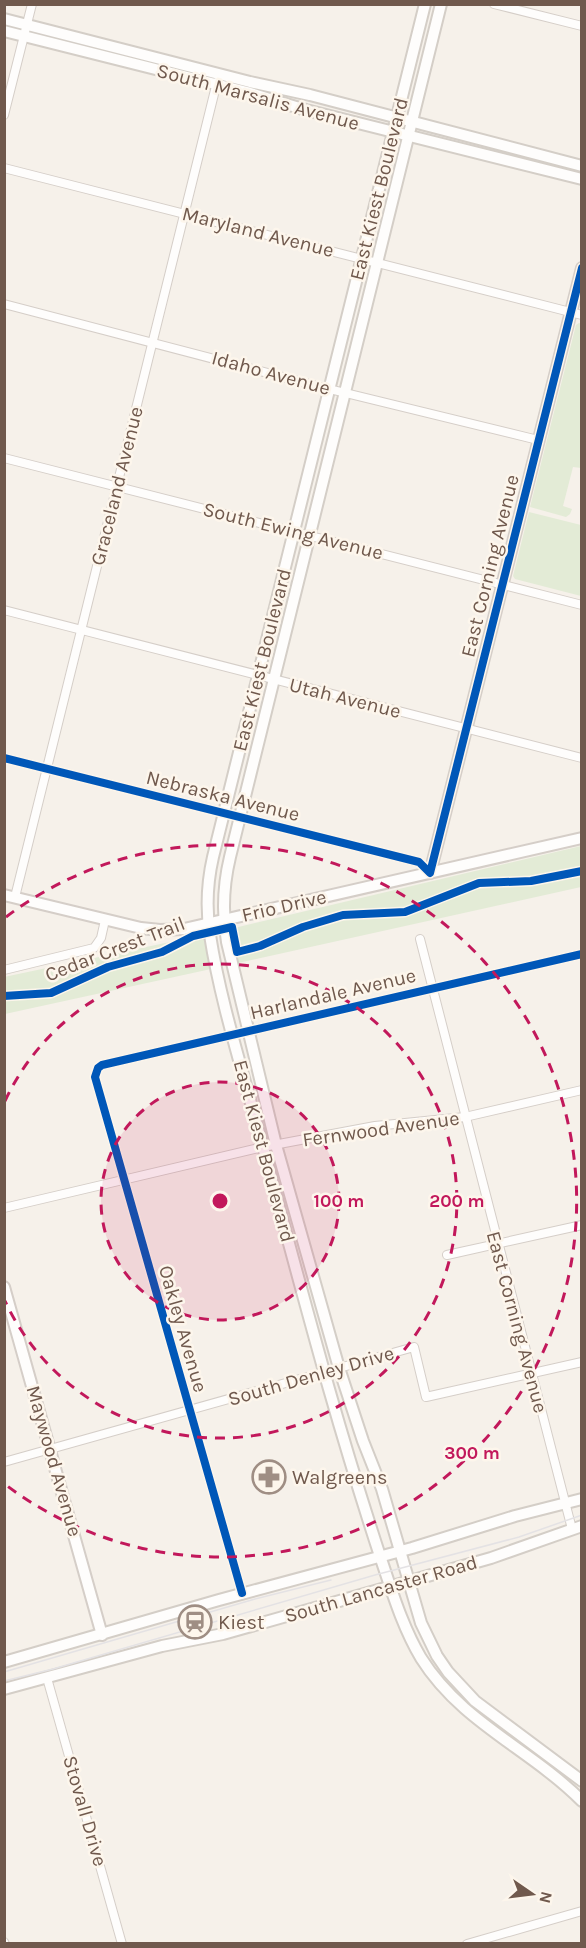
<svg xmlns="http://www.w3.org/2000/svg" width="586" height="1948" font-family="Karla,sans-serif">
<rect width="100%" height="100%" fill="#f6f1ea"/>
<g fill="#e3ebd6">
<path d="M579 323 582 324 581 468 573 467 563 506 572 509 570 514 566 517 530 507 576 325Z"/>
<path d="M529 512 581 525V596L515 579 513 576Z"/>
<path d="M581 846V887L238 963 230 929Z"/>
<path d="M203 935 211 969 5 1014 4 977Z"/>
</g>
<g fill="none" stroke-linecap="round" stroke-linejoin="round">
<defs>
<g id="minor">
<path d="M494 4 582 26"/>
<path d="M4 115 32 4"/>
<path d="M4 168 582 315"/>
<path d="M4 304 321 387 538 440"/>
<path d="M4 458 582 605"/>
<path d="M4 610 582 758"/>
<path d="M4 758 419 862 430 873"/>
<path d="M15 897 217 82"/>
<path d="M420 939 572 1529"/>
<path d="M4 970 94 948 101 938 105 920"/>
<path d="M4 1208 263 1147 375 1126 465 1117 582 1090"/>
<path d="M447 1255 582 1225"/>
<path d="M4 1462 414 1347 426 1397 582 1362"/>
<path d="M242 1593 95 1077 98 1068 102 1065 582 954"/>
<path d="M47 1678 122 1944"/>
<path d="M4 1942 5 1944"/>
<path d="M467 1944 582 1911"/>
</g>
<g id="tertiary">
<path d="M430 873 582 268"/>
<path d="M4 895 141 928 160 930 184 929 582 838"/>
<path d="M4 1287 102 1635"/>
</g>
<g id="secondary">
<path d="M425 4 213 857C207 883 206 909 210 935 220 999 240 1062 257 1125 281 1213 304 1301 329 1389 345 1445 362 1501 380 1556 392 1591 402 1626 421 1658 462 1723 529 1748 582 1801"/>
<path d="M441 4 230 857C223 886 222 913 227 942L276 1145 339 1368 363 1441 382 1489 421 1623 437 1656 448 1672 475 1701 582 1781"/>
<path d="M4 19 250 82 310 95 582 166"/>
<path d="M4 31 247 92 306 110 582 179"/>
<path d="M4 1662 219 1600 412 1548 515 1516 582 1499"/>
<path d="M4 1689 162 1646 223 1634 491 1558 582 1526"/>
</g>
</defs>
<use href="#minor" stroke="#d5cec8" stroke-width="10"/>
<use href="#tertiary" stroke="#d5cec8" stroke-width="14"/>
<use href="#secondary" stroke="#d4cec7" stroke-width="14"/>
<use href="#minor" stroke="#fefdfc" stroke-width="8"/>
<use href="#tertiary" stroke="#fefdfc" stroke-width="10"/>
<use href="#secondary" stroke="#fefdfc" stroke-width="10"/>
<g stroke="#e4e2e4" stroke-width="1.5">
<path d="M4 1672 255 1599 331 1580"/>
<path d="M4 1681 53 1669 375 1575 519 1537 582 1515"/>
</g>
<defs>
<g id="cycleway">
<path d="M4 758 419 862 430 873 582 268"/>
<path d="M4 996 51 993 108 967 162 952 193 936 232 927 237 952 260 946 303 927 343 915 405 912 479 883 531 881 582 871"/>
<path d="M242 1593 95 1077 98 1068 102 1065 582 954"/>
</g>
</defs>
<use href="#cycleway" stroke="#fdf6ec" stroke-width="11"/>
<use href="#cycleway" stroke="#0057b8" stroke-width="8"/>
</g>
<circle cx="220" cy="1201" r="119" fill="#c2185b" fill-opacity=".12"/>
<g fill="none" stroke="#c2185b" stroke-width="3" stroke-dasharray="10 8">
<circle cx="220" cy="1201" r="119"/>
<path d="M5 1101A237 237 0 1 1 5 1301"/>
<path d="M6 917A356 356 0 1 1 6 1485"/>
</g>
<defs>
<symbol id="pharmacy-ring" viewBox="-11 -11 22 22"><circle r="9.5" fill="#fdf6ec" stroke="#9f8e84" stroke-width="1.5"/><path d="M-2-6h4v4h4v4h-4v4h-4v-4h-4v-4h4Z" fill="#9f8e84"/></symbol>
<symbol id="station-ring" viewBox="-11 -11 22 22"><circle r="9.5" fill="#fdf6ec" stroke="#9f8e84" stroke-width="1.5"/><path d="M-3-6H3Q5-6 5-4V2Q5 4 3 4L4.5 6H3L1.5 4h-3L-3 6H-4.5L-3 4Q-5 4-5 2V-4Q-5-6-3-6ZM-3.5-4v3h7v-3ZM-3.5 1v1.5H-2V1ZM2 1v1.5H3.5V1Z" fill="#9f8e84"/></symbol>
</defs>
<g fill-rule="evenodd">
<use href="#pharmacy-ring" x="250" y="1458" width="38" height="38"/>
<use href="#station-ring" x="176" y="1603" width="38" height="38"/>
</g>
<g text-anchor="middle" dominant-baseline="central" stroke-width="5" stroke-linejoin="round" paint-order="stroke">
<g font-size="20" fill="#70594d" stroke="#fdf6ec">
<text transform="translate(258 97) rotate(15)">South Marsalis Avenue</text>
<text transform="translate(379 189) rotate(-76)">East Kiest Boulevard</text>
<text transform="translate(258 232) rotate(14)">Maryland Avenue</text>
<text transform="translate(271 373) rotate(15)">Idaho Avenue</text>
<text transform="translate(117 486) rotate(-76)">Graceland Avenue</text>
<text transform="translate(293 531) rotate(14)">South Ewing Avenue</text>
<text transform="translate(490 566) rotate(-76)">East Corning Avenue</text>
<text transform="translate(262 660) rotate(-76)">East Kiest Boulevard</text>
<text transform="translate(345 698) rotate(14)">Utah Avenue</text>
<text transform="translate(223 796) rotate(14)">Nebraska Avenue</text>
<text transform="translate(284 906) rotate(-13)">Frio Drive</text>
<text transform="translate(115 949) rotate(-21)">Cedar Crest Trail</text>
<text transform="translate(333 994) rotate(-13)">Harlandale Avenue</text>
<text transform="translate(381 1129) rotate(-8)">Fernwood Avenue</text>
<text transform="translate(264 1151) rotate(75)">East Kiest Boulevard</text>
<text transform="translate(517 1322) rotate(75)">East Corning Avenue</text>
<text transform="translate(183 1329) rotate(74)">Oakley Avenue</text>
<text transform="translate(311 1376) rotate(-16)">South Denley Drive</text>
<text transform="translate(54 1461) rotate(74)">Maywood Avenue</text>
<text transform="translate(381 1589) rotate(-16)">South Lancaster Road</text>
<text transform="translate(85 1811) rotate(74)">Stovall Drive</text>
</g>
<g font-size="20" fill="#70594d" stroke="#fdf6ec" text-anchor="start">
<text x="292" y="1477">Walgreens</text>
<text x="218" y="1622">Kiest</text>
</g>
</g>
<circle cx="220" cy="1201" r="9" fill="#c2185b" stroke="#fdf6ec" stroke-width="3"/>
<g font-size="18" text-anchor="middle" font-weight="bold" fill="#c2185b" stroke="#fdf6ec" stroke-width="5" stroke-linejoin="round" paint-order="stroke">
<text x="339" y="1207">100 m</text>
<text x="457" y="1207">200 m</text>
<text x="472" y="1459">300 m</text>
</g>
<rect width="586" height="1948" fill="none" stroke="#70594d" stroke-width="12"/>
<g transform="translate(532 1894) rotate(104)" stroke="#fdf6ec" stroke-width="4.5" paint-order="stroke">
<path d="M0-4.5L10 22L0 15L-10 22Z" fill="#70594d"/>
<text y="-9" font-size="16" font-weight="bold" text-anchor="middle" fill="#70594d">N</text>
</g>
</svg>
